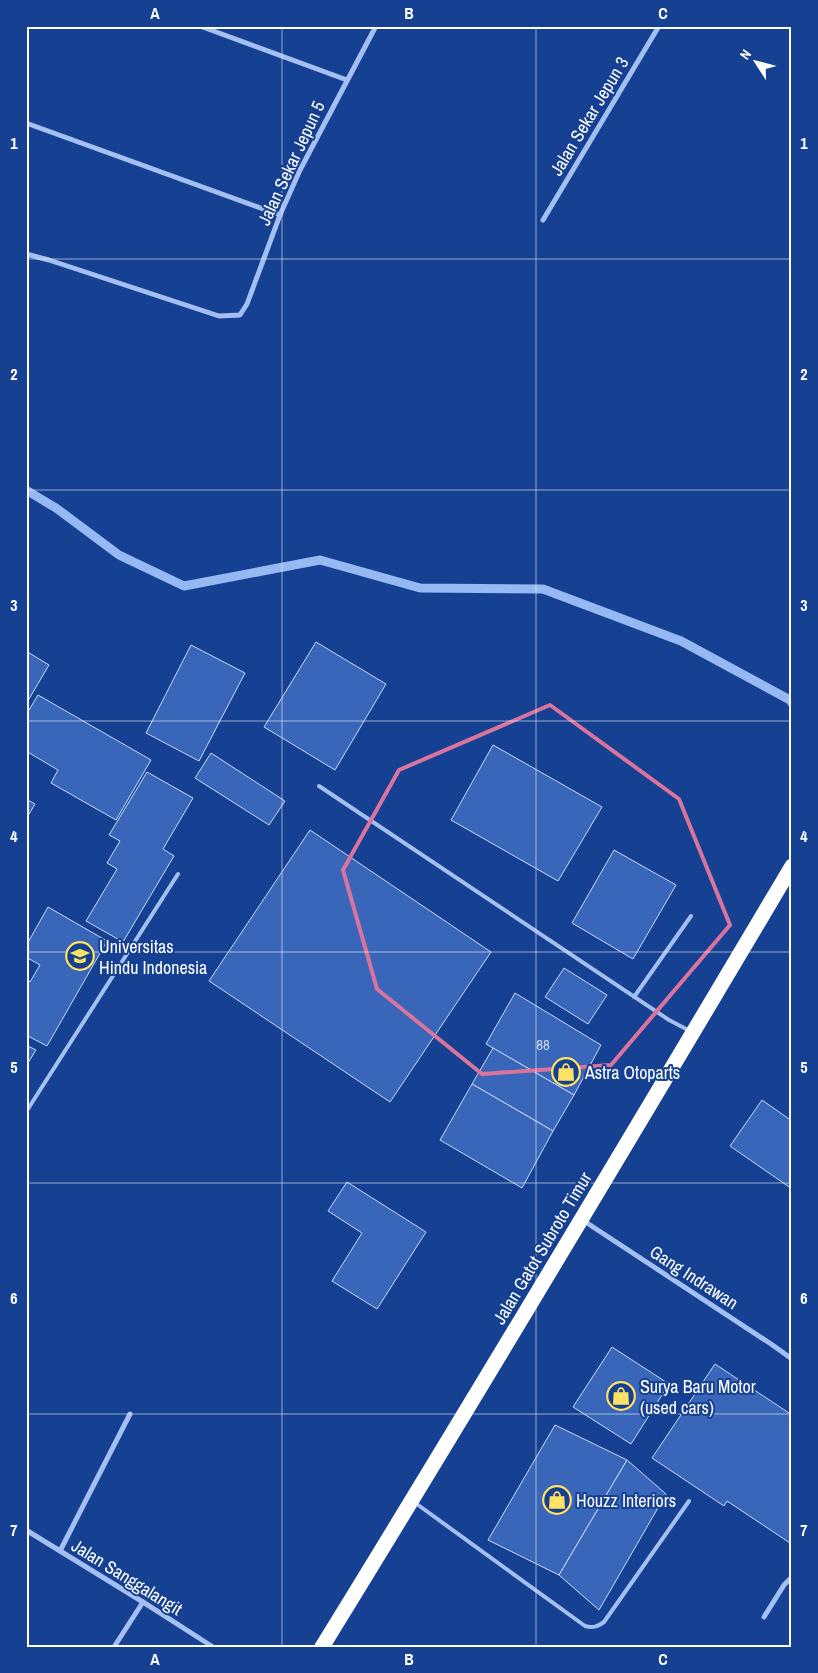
<svg xmlns="http://www.w3.org/2000/svg" width="818" height="1673" font-family="'Archivo Narrow',sans-serif">
<rect width="100%" height="100%" fill="#164092"/>
<g fill="none" stroke-linecap="round" stroke-linejoin="round">
<path stroke="#97b9f3" stroke-width="9" d="M26 490 56 508 119 555 184 586 320 560 420 588 543 589 681 641 790 700 792 703"/>
</g>
<g fill="#3a66b9" stroke="#cbdcfc">
<path d="M316 642 386 684 335 770 264 727Z"/>
<path d="M191 645 245 673 199 761 146 733Z"/>
<path d="M26 651 49 665 26 704Z"/>
<path d="M38 695 151 760 116 820 51 783 58 770 26 751V715Z"/>
<path d="M493 745 602 807 558 881 451 820Z"/>
<path d="M211 753 285 801 269 825 195 778Z"/>
<path d="M147 772 193 798 163 849 174 856 123 942 86 921 117 869 107 863 120 841 109 835Z"/>
<path d="M26 799 35 804 26 819Z"/>
<path d="M310 830 491 952 390 1102 209 981Z"/>
<path d="M614 850 676 885 633 959 572 923Z"/>
<path d="M48 907 107 941 47 1046 26 1035V979L30 982 40 965 26 957V946Z"/>
<path d="M564 968 607 995 588 1024 545 997Z"/>
<path d="M515 993 601 1045 574 1095 486 1044Z"/>
<path d="M26 1045 36 1050 26 1066Z"/>
<path d="M493 1048 574 1095 553 1131 472 1084Z"/>
<path d="M472 1084 553 1131 522 1188 440 1140Z"/>
<path d="M762 1100 792 1121V1189L730 1146Z"/>
<path d="M347 1182 426 1232 377 1309 332 1281 362 1233 328 1211Z"/>
<path d="M612 1347 669 1384 631 1444 573 1407Z"/>
<path d="M715 1364 792 1415V1541L790 1543 727 1501 724 1506 652 1458Z"/>
<path d="M555 1425 627 1460 559 1575 488 1540Z"/>
<path d="M627 1460 666 1494 599 1610 559 1575Z"/>
</g>
<g fill="none" stroke-linecap="round" stroke-linejoin="round">
<g stroke="#a4bff1" stroke-width="4">
<path d="M319 786 669 1020 690 1031"/>
<path d="M634 997 691 916"/>
<path d="M26 1112 178 874"/>
<path d="M414 1502 585 1626C593 1628 597 1627 604 1622L689 1501"/>
</g>
<g stroke="#a4bff1" stroke-width="5">
<path d="M200 26 347 80"/>
<path d="M26 123 280 215"/>
<path d="M543 220 659 26"/>
<path d="M26 254 49 260 219 316 240 315 247 304 280 215 300 170 376 26"/>
<path d="M584 1221 771 1344 792 1359"/>
<path d="M26 1530 143 1602 213 1647"/>
<path d="M60 1551 130 1414"/>
<path d="M764 1617 784 1585 792 1577"/>
<path d="M114 1647 143 1602"/>
</g>
<path stroke="#fff" stroke-width="15" d="M322 1647C481 1389 637 1127 792 866"/>
</g>
<path fill="none" stroke="#da749d" stroke-width="4" stroke-linejoin="round" d="M550 705 679 799 730 925 611 1065 482 1074 377 989 343 870 399 770Z"/>
<path fill="none" stroke="#fff" stroke-width="1" stroke-opacity="0.55" d="M282 26V1647M536 26V1647M26 259H792M26 490H792M26 721H792M26 952H792M26 1183H792M26 1414H792"/>
<defs>
<symbol id="university-ring" viewBox="-11 -11 22 22"><circle r="9.5" fill="#164092" stroke="#ffe164" stroke-width="1.5"/><path d="M0-5L7-2L0 1L-7-2ZM-4 1L0 2.5L4 1V4Q0 6-4 4Z" fill="#ffe164"/></symbol>
<symbol id="shop-ring" viewBox="-11 -11 22 22"><circle r="9.5" fill="#164092" stroke="#ffe164" stroke-width="1.5"/><path d="M-5-2.5h2.3a2.7 3.5 0 0 1 5.4 0H5L5.5 6h-11ZM-1.5-2.5h3a1.5 2.3 0 0 0-3 0Z" fill="#ffe164"/></symbol>
</defs>
<g fill-rule="evenodd">
<use href="#university-ring" x="64" y="940" width="32" height="32"/>
<use href="#shop-ring" x="550" y="1056" width="32" height="32"/>
<use href="#shop-ring" x="605" y="1380" width="32" height="32"/>
<use href="#shop-ring" x="541" y="1484" width="32" height="32"/>
</g>
<g text-anchor="middle" dominant-baseline="central" stroke-width="4" stroke-linejoin="round" paint-order="stroke">
<g font-size="15" fill="#ced9ee">
<text x="543" y="1044">88</text>
</g>
<g font-size="18" fill="#fff" stroke="#164092">
<text transform="translate(589 116) rotate(-59)">Jalan Sekar Jepun 3</text>
<text transform="translate(291 163) rotate(-65)">Jalan Sekar Jepun 5</text>
<text transform="translate(542 1248) rotate(-59)">Jalan Gatot Subroto Timur</text>
<text transform="translate(694 1277) rotate(33)">Gang Indrawan</text>
<text transform="translate(127 1577) rotate(32)">Jalan Sanggalangit</text>
</g>
<g font-size="18" fill="#fff" stroke="#164092" text-anchor="start">
<text x="99" y="946">Universitas<tspan x="99" dy="21">Hindu Indonesia</tspan></text>
<text x="585" y="1072">Astra Otoparts</text>
<text x="640" y="1386">Surya Baru Motor<tspan x="640" dy="21">(used cars)</tspan></text>
<text x="576" y="1500">Houzz Interiors</text>
</g>
</g>
<rect width="818" height="1673" fill="none" stroke="#164092" stroke-width="55"/>
<g transform="translate(756 62) rotate(306)" stroke="#164092" stroke-width="4" paint-order="stroke">
<path d="M0-4L9 19L0 12L-9 19Z" fill="#ffffff"/>
<text y="-8" font-size="14" font-weight="bold" text-anchor="middle" fill="#ffffff">N</text>
</g>
<rect x="28" y="28" width="762" height="1618" fill="none" stroke="#fff" stroke-width="2"/>
<g font-size="16" text-anchor="middle" font-weight="bold" fill="#fff">
<text x="155" y="19">A</text>
<text x="409" y="19">B</text>
<text x="663" y="19">C</text>
<text x="14" y="149">1</text>
<text x="804" y="149">1</text>
<text x="14" y="380">2</text>
<text x="804" y="380">2</text>
<text x="14" y="611">3</text>
<text x="804" y="611">3</text>
<text x="14" y="842">4</text>
<text x="804" y="842">4</text>
<text x="14" y="1073">5</text>
<text x="804" y="1073">5</text>
<text x="14" y="1304">6</text>
<text x="804" y="1304">6</text>
<text x="14" y="1536">7</text>
<text x="804" y="1536">7</text>
<text x="155" y="1665">A</text>
<text x="409" y="1665">B</text>
<text x="663" y="1665">C</text>
</g>
</svg>
